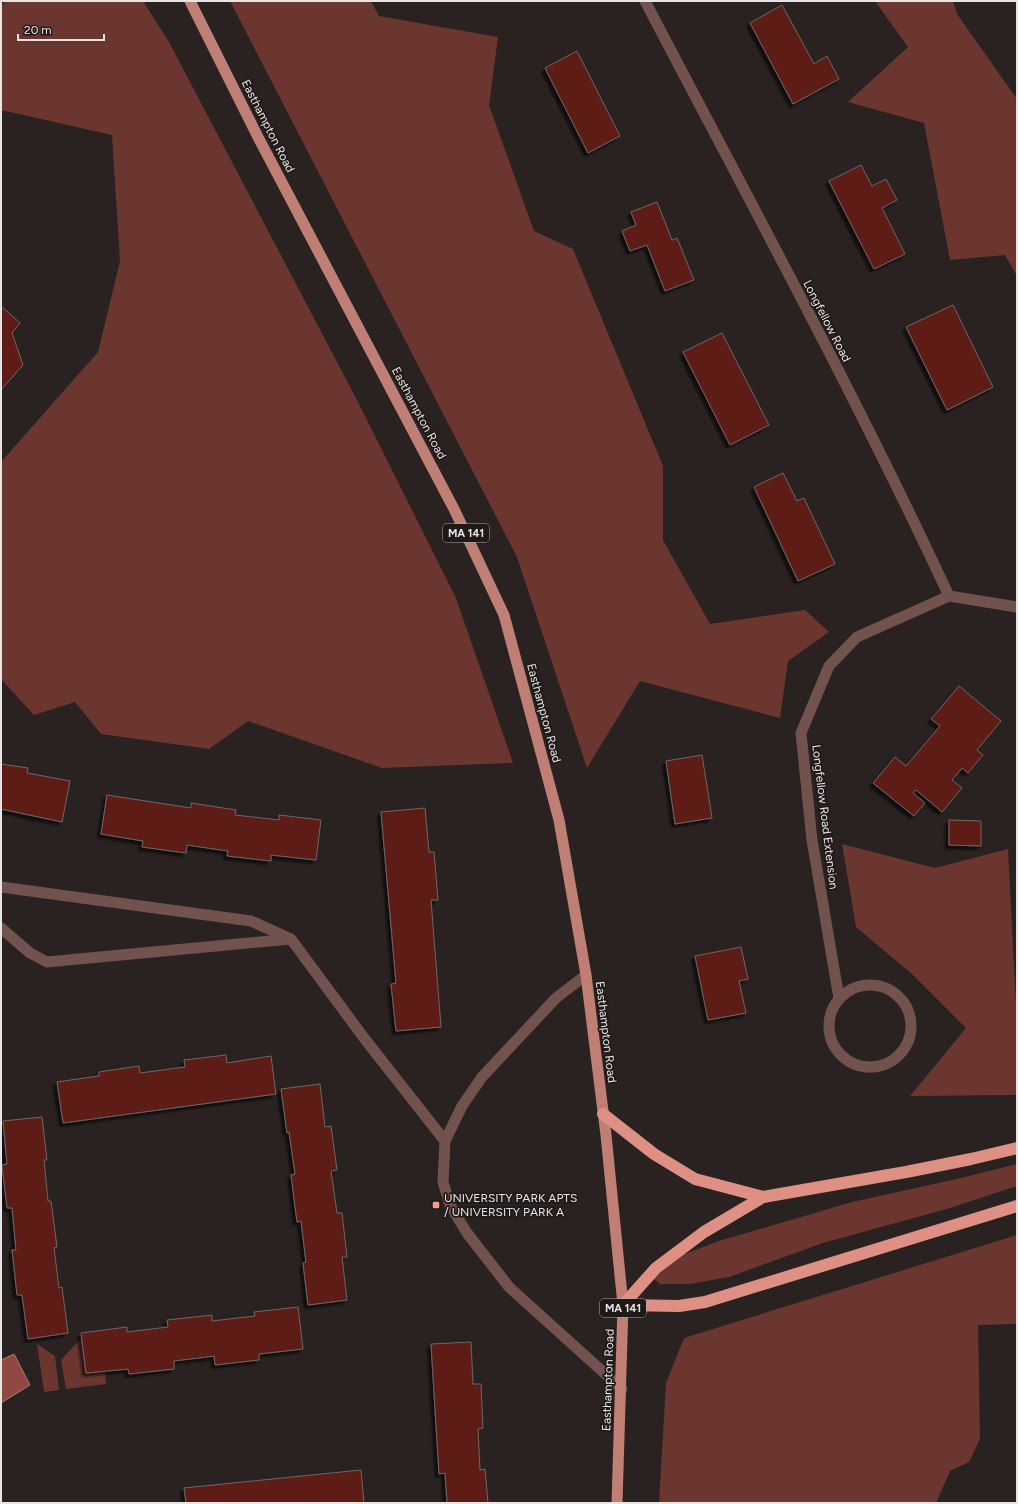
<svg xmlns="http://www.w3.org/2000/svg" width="1018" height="1504" font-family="Figtree,sans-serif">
<defs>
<filter id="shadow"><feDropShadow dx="-3.5" dy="3.5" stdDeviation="1" flood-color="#0009"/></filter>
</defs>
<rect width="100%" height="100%" fill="#292221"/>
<g fill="#6b362f">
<path d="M6 1H143L169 42 359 404 456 598 513 763 382 768 248 721 209 749 101 734 75 702 34 715 1 679V462L98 352 120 261 112 135 1 110V6Z"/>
<path d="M230 1H371L379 16 498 37 489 105 534 231 573 249 663 466V540L710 624 805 610 829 632 788 661 780 718 640 681 587 768 517 557Z"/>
<path d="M875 1H953L957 14 1017 99V276L1005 255 950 260 924 123 848 102 908 47Z"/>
<path d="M842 844 935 868 1008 849 1017 1023V1095L910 1096 966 1028 912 974 856 927Z"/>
<path d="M1017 1164V1186L950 1208 823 1243 729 1277 690 1284H660L654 1279 655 1276 682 1255 719 1241 852 1202 961 1178Z"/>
<path d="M1017 1235V1324L978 1325 980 1439 969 1462 950 1471 936 1503H659L666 1383 684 1338Z"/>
<path d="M82 1337 86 1373 105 1371 106 1384 66 1389 61 1360Z"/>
<path d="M37 1344 55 1356 59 1390 45 1392 44 1391Z"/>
</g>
<path fill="#904940" stroke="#ab7871" d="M14 1354 30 1385 1 1403V1360Z"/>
<g fill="#5d1b14" stroke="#6f6766" filter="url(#shadow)">
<path d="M782 5 814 64 827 56 839 79 793 104 750 23Z"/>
<path d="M577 51 620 136 588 153 545 68Z"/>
<path d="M861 165 872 186 886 179 897 200 882 208 905 254 874 269 829 181Z"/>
<path d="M657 202 672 240 677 238 694 280 665 291 647 245 630 251 622 231 636 225 631 212Z"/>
<path d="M953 305 993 387 947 410 906 327Z"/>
<path d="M1 306 20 323 12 333 23 365 1 390Z"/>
<path d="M722 333 769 425 730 445 683 352Z"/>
<path d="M783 473 797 501 804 498 835 564 798 581 754 487Z"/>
<path d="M959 686 1001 721 977 750 983 755 968 773 962 768 952 780 962 788 942 812 916 790 913 793 925 803 914 816 873 783 895 757 906 766 940 726 931 719Z"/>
<path d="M702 755 712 818 675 824 666 761Z"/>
<path d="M1 764 28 768 27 773 70 781 62 822 1 809Z"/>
<path d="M107 795 191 808V803L236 810 235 815 279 820V815L321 820 316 860 271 855V861L227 856 228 851 187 845 186 853 142 847 143 841 101 834Z"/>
<path d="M425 808 429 852H434L438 900H431L441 1027 396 1031 391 984 396 983 381 812Z"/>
<path d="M949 820 981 821V846L949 845Z"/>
<path d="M741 947 748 979 739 981 746 1013 708 1020 695 956Z"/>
<path d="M226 1055 227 1063 271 1056 276 1094 63 1123 57 1082 99 1076V1072L139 1066 140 1073 185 1067 184 1060Z"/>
<path d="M320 1084 325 1127 331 1126 337 1170 331 1171 337 1213H342L347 1257H342L347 1300 308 1305 303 1263 306 1262 301 1221 297 1222 291 1175 295 1174 289 1132 287 1133 281 1089Z"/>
<path d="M42 1117 47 1160H44L48 1201H51L57 1247 54 1248 59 1288 62 1287 68 1333 28 1339 22 1295H17L12 1250H16L12 1208H7L2 1165 7 1164 3 1121Z"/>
<path d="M298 1307 303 1349 259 1354V1360L215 1365 214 1356 174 1361V1369L129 1374 128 1369 86 1373 81 1333 127 1327V1332L168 1327 167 1320 212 1315V1321L255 1316 254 1312Z"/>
<path d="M471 1342 473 1384H481L483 1428 478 1429 480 1470 485 1469 488 1503H447L445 1473 439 1474 431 1344Z"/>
<path d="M361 1470 364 1503H186L184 1488Z"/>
</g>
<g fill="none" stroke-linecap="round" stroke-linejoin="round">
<g stroke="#72524d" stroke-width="11">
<path d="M1 887 251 921 291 939 364 1038 445 1141 443 1182 450 1205 467 1233 509 1287 622 1389"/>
<path d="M1 928 30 953 47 962 290 939"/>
<path d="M445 1141 462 1106 482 1077 556 998 586 975"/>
</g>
<g stroke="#72524d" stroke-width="11">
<path d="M645 1C748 198 855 394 949 596L1017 607"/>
<circle cx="870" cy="1026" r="41"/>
<path d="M839 998 812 840 801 733 829 666 857 637 949 596"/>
</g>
<path stroke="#c07f75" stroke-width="11" d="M190 1 259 139 454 509 504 615 559 820 586 975 606 1135 623 1305 617 1503"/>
<g stroke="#df9084" stroke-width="12">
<path d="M603 1114 654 1154 695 1179 763 1197 906 1172 971 1159 1017 1148"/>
<path d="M623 1305 679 1306 705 1302 1017 1206"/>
<path d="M623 1305 656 1268 704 1232 763 1197"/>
</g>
</g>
<rect fill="#f59d8f" stroke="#1f1918" stroke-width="1.5" x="432" y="1201" width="8" height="8" rx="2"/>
<g text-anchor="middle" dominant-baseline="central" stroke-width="3.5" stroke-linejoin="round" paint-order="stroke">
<g fill="#1f1918" stroke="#aca7a7" stroke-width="1">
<rect x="443" y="524" width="46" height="18" rx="3"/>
<rect x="600" y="1299" width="46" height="18" rx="3"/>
</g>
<g font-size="11" font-weight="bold" fill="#e9e4e4">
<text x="466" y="533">MA 141</text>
<text x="623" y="1308">MA 141</text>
</g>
<g font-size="12" fill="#e9e4e4" stroke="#1f1918">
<text transform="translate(268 126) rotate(63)">Easthampton Road</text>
<text transform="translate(827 321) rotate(63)">Longfellow Road</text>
<text transform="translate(419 413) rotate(62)">Easthampton Road</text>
<text transform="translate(544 713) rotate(75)">Easthampton Road</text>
<text transform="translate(825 817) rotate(83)">Longfellow Road Extension</text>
<text transform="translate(606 1032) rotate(83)">Easthampton Road</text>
<text transform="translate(608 1380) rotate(-88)">Easthampton Road</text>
</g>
<g font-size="12" fill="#e9e4e4" stroke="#1f1918" text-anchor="start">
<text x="444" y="1198">UNIVERSITY PARK APTS<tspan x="444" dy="14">/ UNIVERSITY PARK A</tspan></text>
</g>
</g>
<rect width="1018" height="1504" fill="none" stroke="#e9e4e4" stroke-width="4"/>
<path d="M18 34v6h86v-6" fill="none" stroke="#e9e4e4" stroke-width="2"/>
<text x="24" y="34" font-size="12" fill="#e9e4e4" stroke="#1f1918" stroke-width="3" paint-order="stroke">20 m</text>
</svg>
